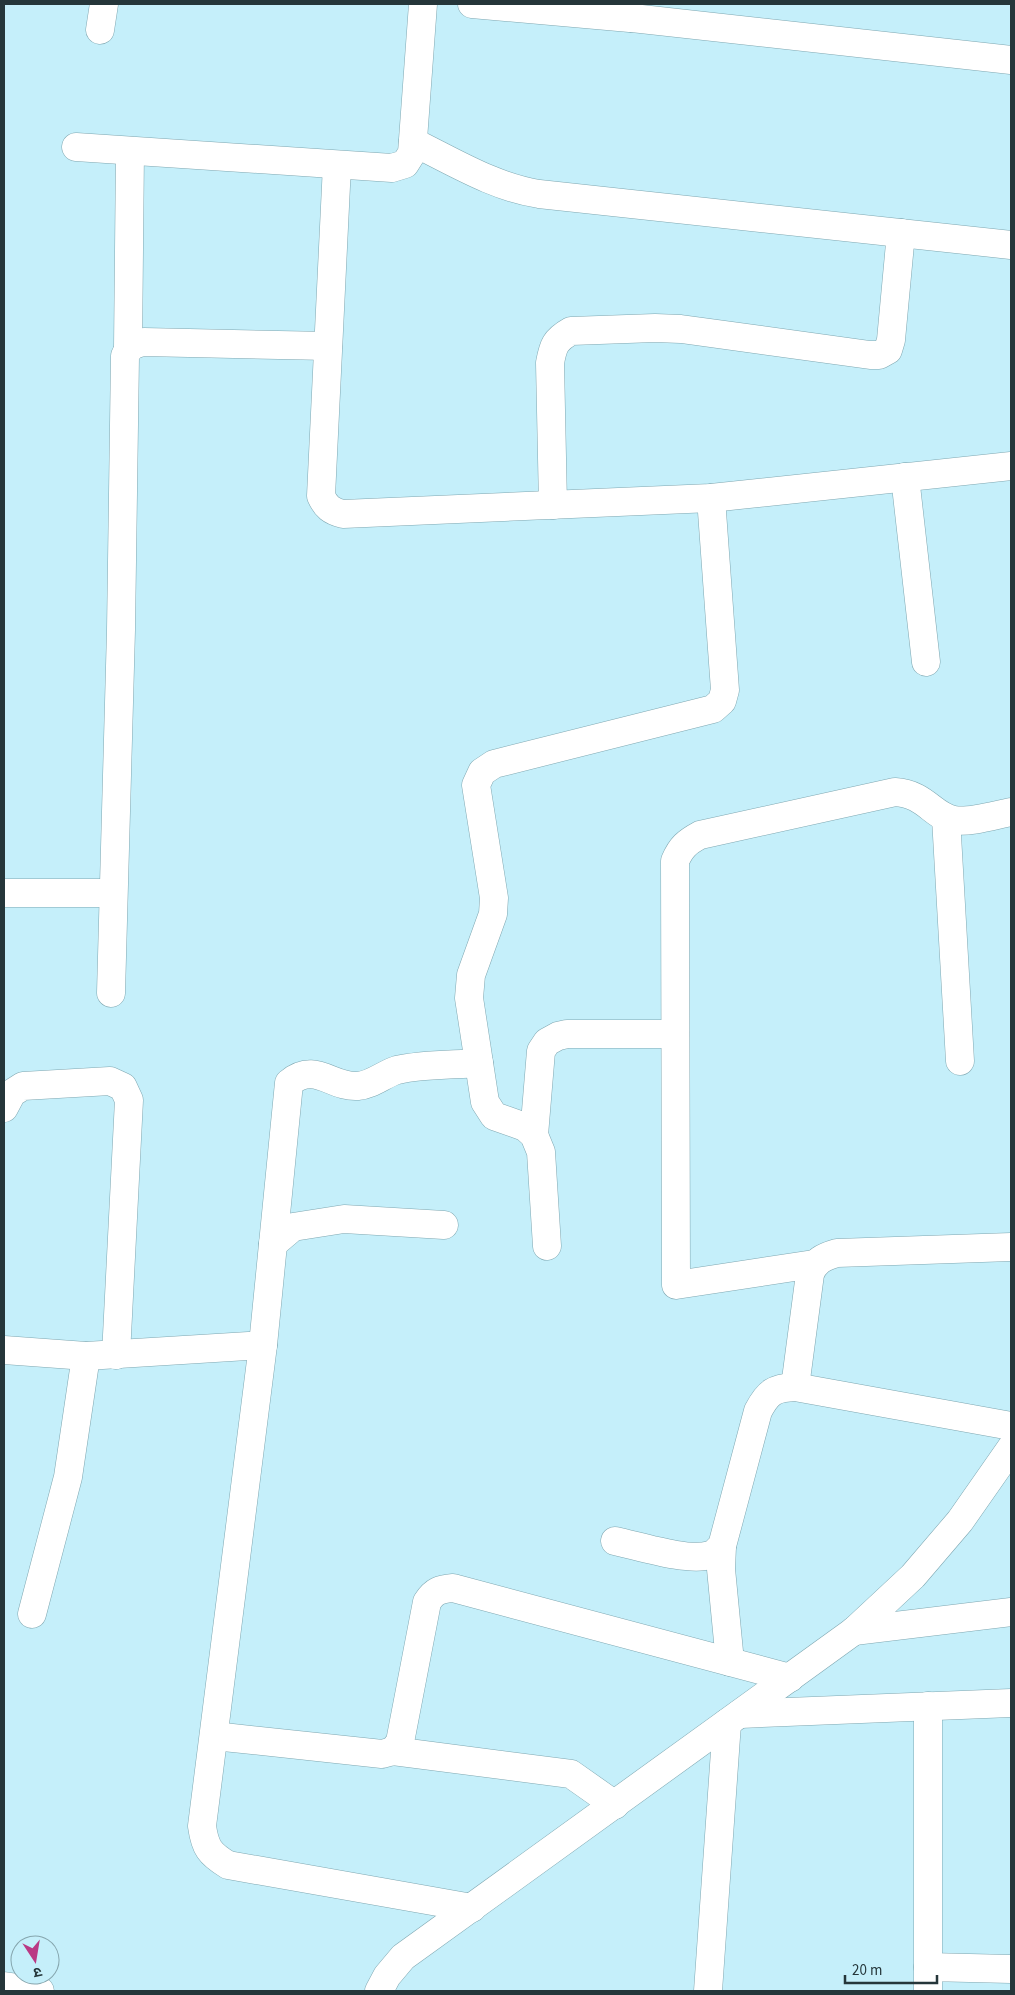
<svg xmlns="http://www.w3.org/2000/svg" width="1015" height="1995" font-family="'Source Sans 3','Noto Sans Devanagari',sans-serif">
<rect width="100%" height="100%" fill="#c5effa"/>
<g fill="none" stroke-linecap="round" stroke-linejoin="round">
<defs>
<g id="street">
<path d="M472 4 630 18"/>
<path d="M608 4 632 18 1011 60"/>
<path d="M100 30 104 4"/>
<path d="M413 142C454 162 494 187 539 194L1011 245"/>
<path d="M76 147 392 168 405 164 412 153 423 4"/>
<path d="M337 165 321 496C326 507 331 511 343 514L711 498 1011 466"/>
<path d="M128 349 130 151"/>
<path d="M905 477 926 662"/>
<path d="M553 505 550 363C553 346 555 340 571 331L655 328 681 329 870 355H879L888 350 891 340 901 233"/>
<path d="M946 818 960 1061"/>
<path d="M4 893H113"/>
<path d="M111 993 121 630 125 356C129 346 134 344 144 342L328 346"/>
<path d="M4 1108 12 1093 23 1086 110 1081 123 1087 129 1100 116 1355"/>
<path d="M534 1135 541 1051 547 1042 558 1036 567 1034H675"/>
<path d="M273 1244 293 1227 344 1219 444 1225"/>
<path d="M547 1246 541 1152 534 1135 525 1127 494 1116 485 1102 469 998 471 975 493 914 494 898 476 785 482 772 494 764 713 709 722 701 725 690 711 498"/>
<path d="M814 1264 676 1285 675 861C681 847 687 842 700 835L895 792C926 794 932 816 954 820 969 823 995 815 1011 812"/>
<path d="M4 1350 86 1356 263 1345"/>
<path d="M795 1387 810 1274C815 1261 823 1257 837 1253L1011 1247"/>
<path d="M615 1541C639 1546 688 1562 710 1555 715 1554 718 1549 722 1546L758 1411C768 1392 774 1388 795 1387L1011 1426"/>
<path d="M722 1546 721 1569 730 1662"/>
<path d="M32 1614 68 1477 86 1356"/>
<path d="M854 1631 1011 1612"/>
<path d="M928 1706V1967"/>
<path d="M740 1714 1011 1703"/>
<path d="M214 1736 382 1754 393 1751 400 1742 427 1602C434 1591 440 1589 453 1588L790 1678"/>
<path d="M393 1751 571 1774 615 1805"/>
<path d="M472 1908 228 1865C210 1854 205 1848 202 1826L263 1345 289 1083C315 1061 332 1088 358 1086 372 1085 384 1074 397 1070 423 1064 452 1065 479 1063"/>
<path d="M4 1986 40 1991"/>
<path d="M379 1991 387 1976 403 1957 854 1631 913 1576 960 1521 1011 1448"/>
<path d="M708 1991 727 1723"/>
<path d="M928 1991V1967L1011 1969"/>
</g>
</defs>
<use href="#street" stroke="#7fa7b1" stroke-width="29"/>
<use href="#street" stroke="#fff" stroke-width="28"/>
</g>
<rect width="1015" height="1995" fill="none" stroke="#25363a" stroke-width="10"/>
<g transform="translate(35 1960) rotate(168)"><circle r="24" fill="#c5effa" stroke="#85a5ad"/>
<path d="M0-4L9 19L0 12L-9 19Z" fill="#ba3984"/>
<text y="-8" font-size="14" font-weight="bold" text-anchor="middle" fill="#25363a">उ</text>
</g>
<path d="M845 1975v8h92v-8" fill="none" stroke="#25363a" stroke-width="2.5"/>
<text x="852" y="1975" font-size="15" fill="#25363a" stroke="#c5effa" stroke-width="4" paint-order="stroke">20 m</text>
</svg>
